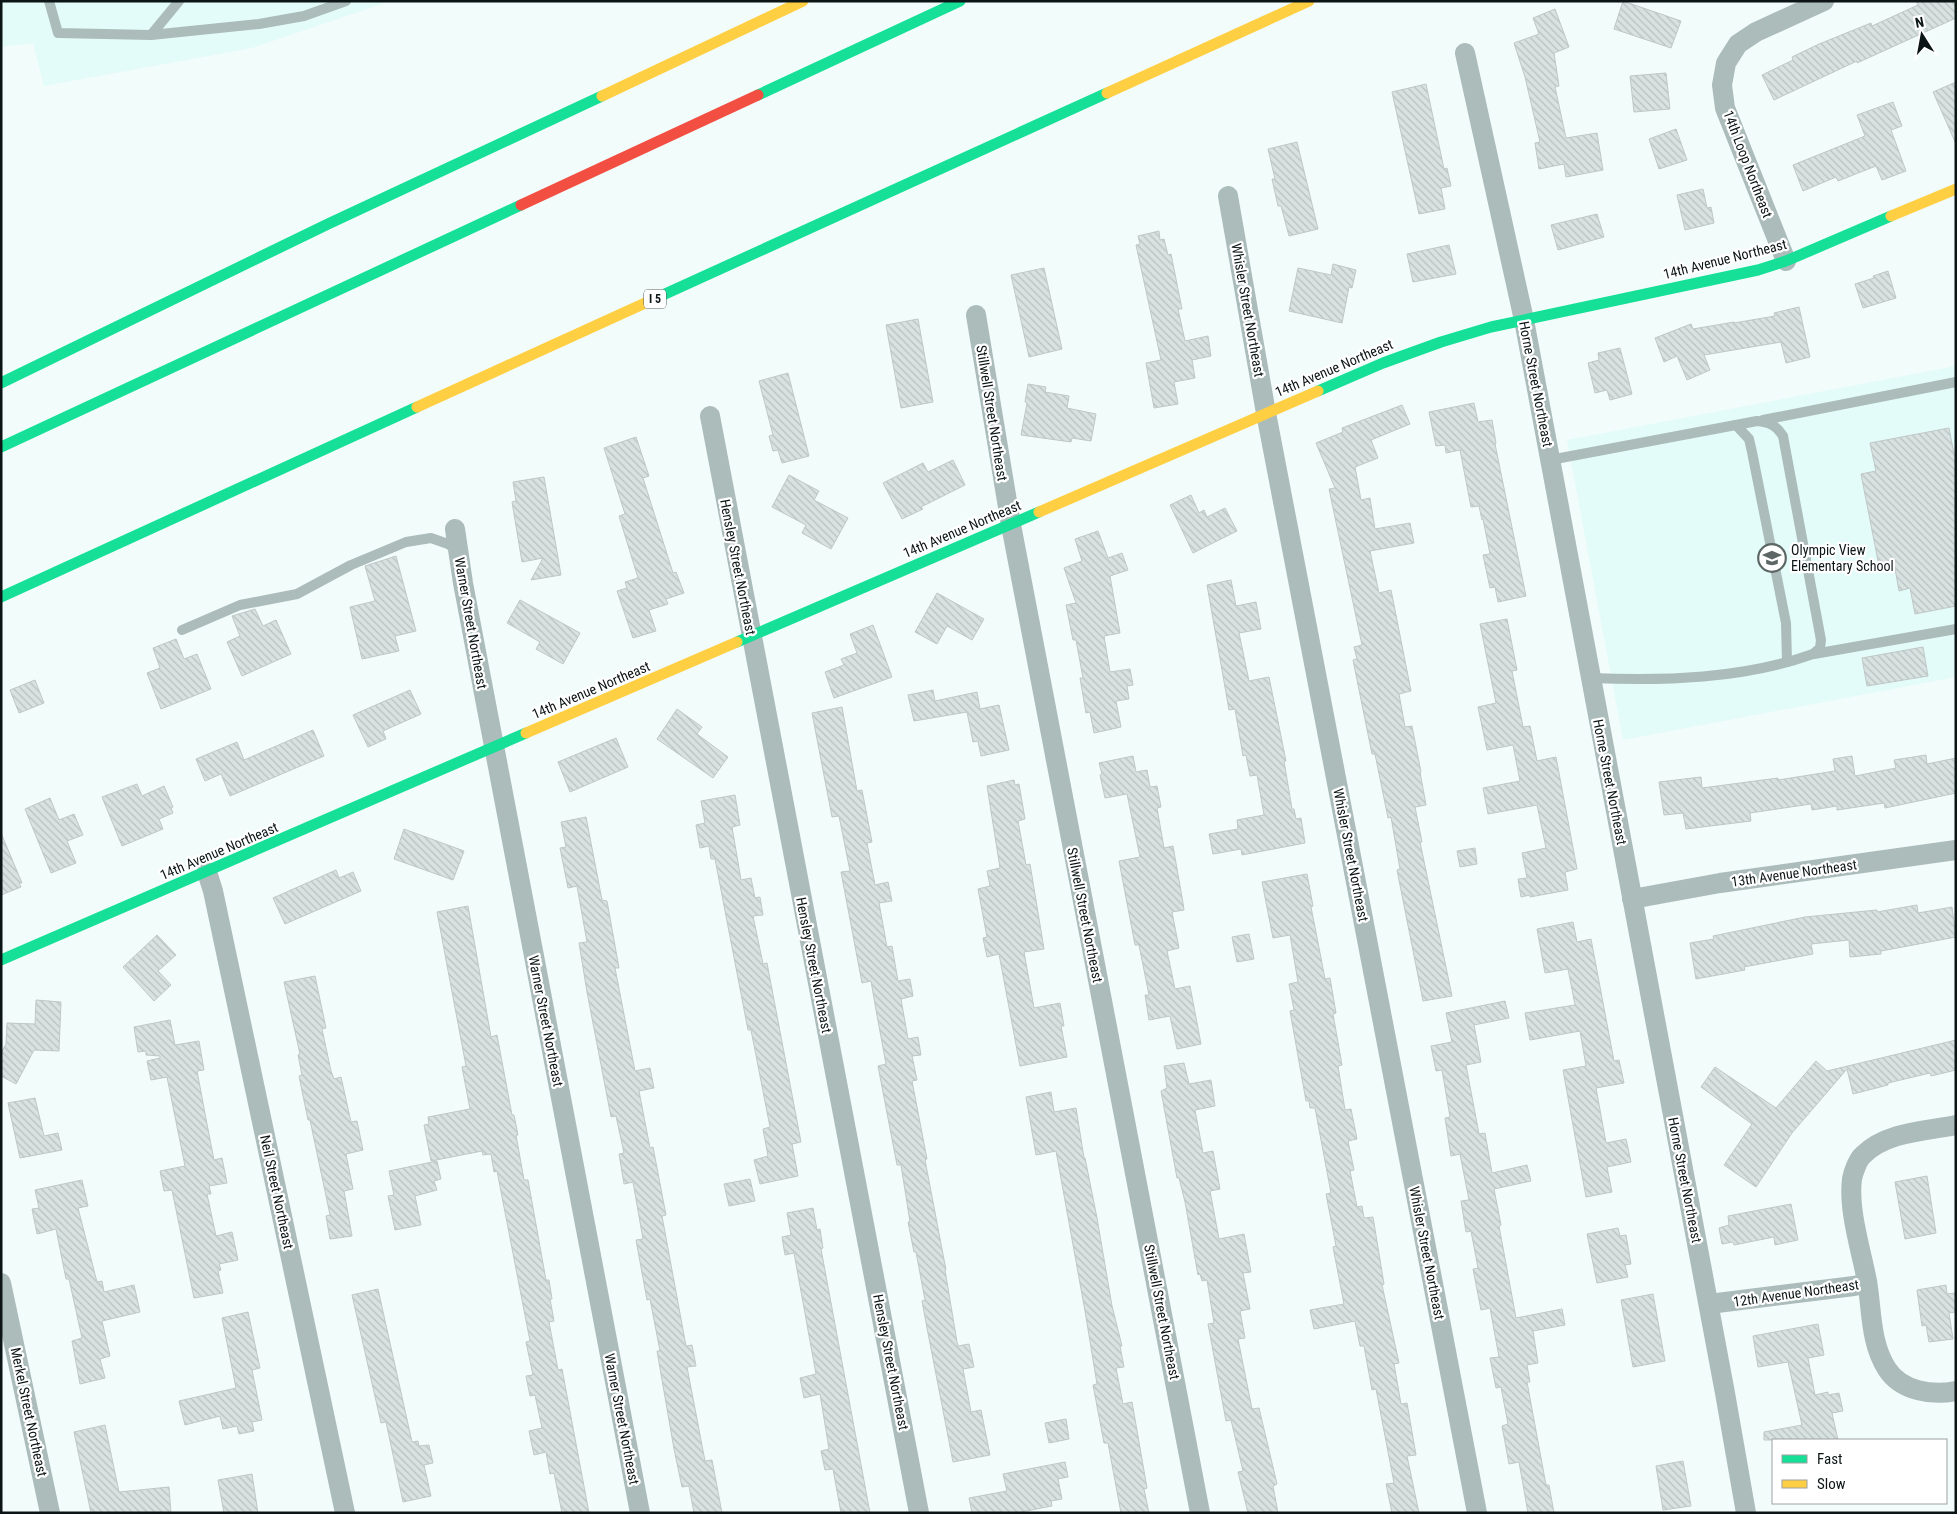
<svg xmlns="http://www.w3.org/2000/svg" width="1957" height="1514" font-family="'Roboto Condensed',sans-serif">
<defs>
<pattern id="building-back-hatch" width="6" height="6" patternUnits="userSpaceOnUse" patternTransform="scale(1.25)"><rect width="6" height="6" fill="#d8e2e0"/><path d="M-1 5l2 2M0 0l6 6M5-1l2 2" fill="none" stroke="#b8c1bf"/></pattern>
</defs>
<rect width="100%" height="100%" fill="#f2fcfa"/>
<g fill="#e3fcf9">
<path d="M1 1H391L252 48 44 86 33 43 1 47Z"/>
<path d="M1956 366V677L1623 740 1567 440Z"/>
</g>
<g fill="url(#building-back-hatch)" stroke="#bfc8c6">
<path d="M1623 1 1681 21 1671 48 1614 29Z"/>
<path d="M1916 1H1956V18L1857 63V61L1774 100 1762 75 1793 60 1792 57 1819 44 1871 23 1872 26 1918 5Z"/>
<path d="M1555 9 1569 47 1554 53 1559 86 1555 87 1566 138 1597 133 1603 170 1566 177 1564 164 1539 169 1535 143 1540 142 1525 77 1514 43 1539 34 1533 18Z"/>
<path d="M1666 73 1670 109 1634 112 1630 76Z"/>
<path d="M1956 82V144L1933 92Z"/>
<path d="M1426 84 1444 169 1447 168 1451 186 1441 188 1445 209 1419 214 1392 92Z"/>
<path d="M1893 102 1902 126 1891 130 1906 171 1882 180 1876 166 1838 181 1836 177 1803 191 1793 165 1865 136 1857 115Z"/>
<path d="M1676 129 1687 160 1659 169 1649 139Z"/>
<path d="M1297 142 1318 229 1289 236 1281 206H1278L1272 179H1275L1268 149Z"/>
<path d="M1703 189 1707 208 1711 207 1714 223 1685 230 1677 195Z"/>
<path d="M1597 214 1604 237 1558 250 1551 225Z"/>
<path d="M1159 231 1160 240 1164 239 1168 255 1171 254 1182 309H1178L1185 341 1208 336 1211 356 1192 360 1195 378 1174 382 1178 404 1154 408 1146 363 1161 360 1136 245 1140 244 1138 236Z"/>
<path d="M1449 245 1456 274 1413 282 1407 254Z"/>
<path d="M1333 264 1356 270 1352 288 1349 287 1342 323 1289 311 1298 268 1331 275Z"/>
<path d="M1044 268 1062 349 1029 357 1011 275Z"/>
<path d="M1888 271 1896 298 1863 308 1855 284 1874 278 1873 276Z"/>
<path d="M1799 307 1810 357 1786 363 1781 342 1704 355 1710 370 1687 380 1677 356 1664 362 1655 338 1691 324 1693 329 1734 322V323L1775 316 1774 313Z"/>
<path d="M918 319 933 402 901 408 886 325Z"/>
<path d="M1620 348 1632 394 1610 400 1607 390 1595 393 1588 363 1599 360 1598 353Z"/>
<path d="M788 373 809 456 782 463 778 450 773 451 769 436 773 435 759 381Z"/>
<path d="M1028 384 1046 387 1045 392 1069 396 1067 408 1096 414 1091 441 1072 438 1071 442 1021 435 1027 403 1025 402Z"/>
<path d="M1474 403 1478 422 1492 420 1496 443 1495 444 1526 596 1498 602 1495 587 1490 588 1483 555 1490 554 1483 519 1482 520 1479 506 1471 507 1460 450 1446 453 1445 445 1436 446 1429 412Z"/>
<path d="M1402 405 1410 424 1371 440 1378 458 1355 467 1361 500 1370 498 1375 529 1410 523 1414 543 1370 551 1379 593 1391 590 1411 691 1399 694 1405 727 1412 726 1421 772H1420L1426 805 1415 807 1422 842H1420L1452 996 1423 1001 1397 870 1400 869 1391 817 1388 818 1375 754H1372L1353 660 1357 659 1354 647 1362 645 1329 489 1335 488 1316 443 1343 432 1342 428Z"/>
<path d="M1949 428 1954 454 1956 453V606L1915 614 1910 588 1899 591 1894 563 1879 566 1861 474 1876 471 1870 443Z"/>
<path d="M636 437 649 476 643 478 673 573 676 572 684 593 666 599 668 604 649 610 656 631 633 638 617 591 627 588 625 582 638 578 619 516 625 514 604 448Z"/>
<path d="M953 460 965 485 921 507 923 509 902 519 883 483 923 463 928 472Z"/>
<path d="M789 475 819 491 814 500 848 518 831 549 802 533 806 525 772 507Z"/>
<path d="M544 477 561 575 531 580 543 558 522 562 512 502 516 501 513 482Z"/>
<path d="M1191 495 1199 513 1204 510 1207 517 1225 508 1237 531 1193 553 1170 505Z"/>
<path d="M1098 531 1108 558 1122 553 1128 570 1110 576 1120 633 1104 636 1110 672 1130 669 1133 685 1127 686 1129 699 1116 701 1121 727 1094 733 1090 712 1086 713 1080 678H1083L1076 640H1073L1066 605 1076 603 1064 568 1082 561 1075 539Z"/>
<path d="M396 556 416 631 395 636 399 651 362 659 350 607 375 601 365 566Z"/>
<path d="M1231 580 1236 606 1256 602 1261 629 1239 633 1249 681 1269 677 1286 761H1284L1292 809H1294L1296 819 1301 818 1305 843 1242 855 1241 849 1213 854 1209 834 1238 829 1237 820 1264 815 1257 775 1250 776 1246 755 1243 756 1235 709 1229 710 1207 585Z"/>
<path d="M937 593 984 619 972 640 947 626 937 644 915 632Z"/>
<path d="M520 600 580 633 563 664 536 649 540 642 507 623Z"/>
<path d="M255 609 263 626 276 620 291 654 242 676 227 642 240 636 232 616Z"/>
<path d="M1507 619 1517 670 1512 671 1523 727 1530 726 1537 761 1556 757 1577 869 1565 872 1568 890 1530 897V895L1521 897 1518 879 1527 878 1522 853 1546 848 1537 805 1488 814 1483 788 1520 781 1513 745 1487 750 1478 707 1496 703 1480 624Z"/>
<path d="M873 625 892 677 834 698 825 672 844 665 841 659 857 653 850 634Z"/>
<path d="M176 639 184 659 197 654 211 689 161 709 147 673 160 668 153 648Z"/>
<path d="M1923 647 1928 676 1867 686 1862 658Z"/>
<path d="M35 680 44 703 19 713 10 690Z"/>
<path d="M410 690 421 714 383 731 386 739 368 747 353 715Z"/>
<path d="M933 690 935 701 977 692 980 709 999 705 1009 750 981 756 978 741 973 742 967 712 914 721 908 695Z"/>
<path d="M842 707 857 791 862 790 872 842 867 843 875 885 888 882 892 901 879 903 887 947 892 946 898 981 910 979 913 996 901 999 908 1039 918 1037 921 1055 912 1056 917 1080 912 1081 927 1159 925 1160 946 1270H945L957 1342 958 1346 969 1344 974 1367 963 1369 971 1412 981 1410 990 1455 953 1462 927 1328 922 1301 925 1300 916 1252H914L908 1222H910L901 1165H897L878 1066 886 1064 876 1010 871 981 862 983 841 872 850 871 839 816 832 817 812 713Z"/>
<path d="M677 709 702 727 697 734 728 757 713 778 657 739Z"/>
<path d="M313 730 324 756 230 796 221 774 205 781 196 759 237 742 244 760Z"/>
<path d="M616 738 628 767 570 792 558 762Z"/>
<path d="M1926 755 1927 764 1956 758V793L1885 808 1884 803 1837 810V806L1812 810 1811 804 1750 813 1751 821 1686 829 1683 813 1664 815 1659 782 1701 777 1702 788 1778 778V780L1835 771 1833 759 1852 756 1855 776 1896 768 1894 760Z"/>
<path d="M1133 756 1136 772 1147 770 1150 787 1157 786 1161 807 1157 808 1164 848 1173 846 1183 903 1184 910 1172 912 1179 948 1167 951 1175 989 1190 986 1201 1044 1177 1049 1170 1016 1149 1020 1145 995H1149L1139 945H1135L1119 861 1140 857 1127 794 1105 798 1100 775 1102 774 1099 763Z"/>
<path d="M1014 780 1015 785 1019 784 1025 819 1018 821 1026 865 1030 864 1044 949 1024 952 1034 1008 1060 1003 1064 1026H1061L1067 1057 1020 1066 999 954 987 957 983 938 987 937 978 889 990 886 987 871 1000 868 987 786Z"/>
<path d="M137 784 142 796 164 786 173 807 171 808 173 813 159 819 163 829 122 846 102 797Z"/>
<path d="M735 795 740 825 732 827 741 880 751 878 755 898 760 897 763 915 753 916 763 964 767 963 801 1142 792 1144 798 1176 760 1184 754 1160 768 1156 763 1129 770 1127 751 1030H748L715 859H711L709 846 700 848 696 825 705 823 701 801Z"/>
<path d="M50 798 59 820 74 814 83 835 67 841 76 863 51 873 25 809Z"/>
<path d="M586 817 602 900 607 901 619 968H615L635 1071 650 1068 654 1088 639 1091 650 1148 653 1147 666 1215 662 1216 686 1346 692 1345 696 1366 687 1367 705 1461 712 1460 722 1513H694L689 1486 682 1487 674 1449 657 1351H660L650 1299 647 1300 636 1240 643 1239 633 1182 624 1184 619 1154 624 1153 616 1116 611 1117 587 992 579 943 587 942 577 886 568 888 560 848 566 847 561 822Z"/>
<path d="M404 829 464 851 453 880 394 859Z"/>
<path d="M1 833 22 883H19L21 887 1 895Z"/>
<path d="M1475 848 1477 864 1460 867 1457 851Z"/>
<path d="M336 870 339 878 353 872 361 891 285 924 273 898Z"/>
<path d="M1307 874 1313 906 1311 907 1321 958 1325 979 1330 978 1336 1013 1333 1014 1342 1065 1338 1066 1345 1110 1351 1109 1357 1139 1348 1141 1354 1170 1350 1171 1357 1207 1362 1206 1364 1218 1373 1217 1384 1284 1382 1285 1399 1363 1394 1364 1401 1404 1407 1403 1416 1455 1407 1456 1419 1513H1392L1386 1484 1394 1483 1376 1389 1372 1390 1364 1346H1360L1355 1321 1314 1329 1310 1310 1344 1304 1333 1247 1336 1246 1326 1194 1331 1193 1315 1108H1310L1309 1101H1306L1290 1011 1294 1010 1289 984 1298 982 1290 935 1273 938 1262 882Z"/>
<path d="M1917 905 1918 913 1952 907 1956 937 1881 951V954L1850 957 1849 940 1811 944 1813 954 1744 967 1745 970 1696 979 1690 943 1714 939 1713 936 1805 917 1877 910V912Z"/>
<path d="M468 906 491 1037 497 1035 512 1115H514L518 1135H516L524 1180H528L546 1280H549L552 1299H550L554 1321 549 1322 558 1370 562 1369 589 1513H562L554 1473 550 1474 546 1452 534 1455 529 1431 542 1428 535 1395 530 1396 526 1376 533 1375 526 1342 530 1341 497 1171 494 1172 491 1154 483 1155 482 1151 431 1161 424 1125 429 1124 428 1117 470 1109 462 1067 466 1066 437 912Z"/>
<path d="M1573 922 1577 942 1591 939 1614 1061 1619 1060 1624 1083 1596 1088 1606 1143 1626 1139 1631 1162 1607 1167 1612 1192 1586 1197 1563 1070 1586 1066 1580 1031 1530 1040 1525 1013 1575 1005 1568 969 1545 973 1537 929Z"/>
<path d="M1249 934 1254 959 1237 962 1232 937Z"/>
<path d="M157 935 176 955 158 971 171 985 154 1001 123 967Z"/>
<path d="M315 976 326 1028 322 1029 331 1071 334 1079 341 1077 351 1122 357 1121 363 1150 346 1154 353 1189 344 1191 352 1236 330 1239 326 1216 330 1215 310 1120H308L299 1076 302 1075 298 1055 300 1054 284 982Z"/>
<path d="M36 1000 61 1002 59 1051 34 1050 16 1084 1 1076V1053L6 1044 7 1023 35 1024Z"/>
<path d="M1505 1001 1509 1018 1474 1025 1481 1062 1466 1065 1479 1134 1485 1133 1492 1173 1527 1165 1531 1181 1494 1189 1501 1225 1499 1226 1516 1318 1562 1309 1565 1325 1533 1331 1538 1363 1527 1365 1530 1382H1527L1546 1485H1549L1554 1513H1528L1519 1462 1509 1464 1502 1426 1508 1424 1501 1387 1496 1388 1490 1358 1499 1357 1490 1308 1481 1310 1473 1269 1478 1268 1471 1231 1466 1232 1461 1201 1469 1200 1460 1154 1451 1156 1445 1118 1450 1117 1442 1070 1436 1071 1431 1046 1452 1042 1446 1013Z"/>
<path d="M170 1020 175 1045 199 1041 204 1070 197 1071 207 1124 214 1160 222 1158 227 1183 209 1186 211 1194H207L216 1236 232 1232 238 1260 219 1264 221 1270 218 1271 223 1293 194 1298 172 1190 164 1191 160 1171 185 1166 167 1077 151 1080 147 1061 160 1058V1056L146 1055V1051L138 1052 134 1027Z"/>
<path d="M1956 1040V1070L1931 1076 1930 1073 1888 1083V1085L1853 1094 1847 1069 1792 1133 1756 1187 1724 1165 1752 1124 1701 1087 1715 1067 1776 1108 1816 1061 1827 1071Z"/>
<path d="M1184 1063 1189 1084 1211 1080 1215 1106 1195 1110 1203 1153 1213 1151 1220 1189 1210 1191 1219 1239 1244 1234 1251 1272 1243 1273 1250 1309 1240 1311 1245 1338 1238 1339 1252 1409 1259 1408 1277 1484 1273 1486 1278 1513H1248L1238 1472 1243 1471 1231 1420 1226 1421 1208 1324 1214 1323 1207 1280 1202 1281 1200 1274 1198 1275 1185 1202 1179 1178H1177L1161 1091 1167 1088 1164 1066Z"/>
<path d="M1051 1092 1054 1112 1076 1108 1084 1158H1085L1097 1218 1112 1306 1122 1346H1120L1124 1367 1116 1368 1123 1404 1132 1402 1147 1488 1144 1489 1149 1513H1121L1108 1443H1104L1093 1385 1097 1384 1085 1311 1056 1151 1036 1155 1026 1097Z"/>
<path d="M35 1098 44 1136 58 1133 62 1150 20 1158 8 1103Z"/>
<path d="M437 1161 441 1179 434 1181 437 1190 415 1196 421 1225 395 1230 388 1196 394 1195 389 1171Z"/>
<path d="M1927 1176 1936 1233 1905 1239 1895 1182Z"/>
<path d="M750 1179 755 1201 729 1206 724 1184Z"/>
<path d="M82 1180 88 1206 78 1208 97 1282 102 1281 104 1292 134 1285 140 1312 102 1321 110 1356 100 1359 105 1378 80 1384 72 1341 82 1338 69 1279H66L56 1229 37 1234 32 1209 39 1208 35 1190Z"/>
<path d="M1791 1204 1798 1240 1775 1245 1774 1237 1734 1245 1733 1242 1722 1244 1719 1228 1729 1225 1728 1216Z"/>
<path d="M813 1208 817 1230 820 1229 823 1248 821 1249 870 1513H841L833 1469 825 1470 821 1451 829 1449 820 1394 804 1398 800 1378 816 1374 794 1253 785 1255 782 1237 791 1235 787 1213Z"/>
<path d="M1618 1228 1620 1236 1626 1235 1631 1264 1625 1265 1628 1277 1597 1283 1587 1234Z"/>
<path d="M1946 1285 1947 1294 1956 1293V1312L1949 1313 1953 1339 1929 1342 1926 1325 1922 1326 1917 1290Z"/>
<path d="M378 1289 412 1442 418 1441 419 1446 429 1445 433 1463 424 1465 431 1496 403 1502 386 1422 381 1423 352 1295Z"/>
<path d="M1653 1294 1665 1361 1633 1367 1621 1300Z"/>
<path d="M248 1312 260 1368 252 1370 262 1420 252 1422 254 1431 239 1434 237 1426 223 1429 220 1416 185 1425 179 1401 236 1388 222 1318Z"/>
<path d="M1818 1324 1824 1355 1808 1358 1815 1395 1828 1392V1395L1839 1393 1843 1411 1832 1413 1838 1440H1764V1432L1802 1425 1788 1362 1758 1367 1753 1336Z"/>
<path d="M1066 1419 1069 1439 1049 1443 1045 1423Z"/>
<path d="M105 1425 119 1492 169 1487 171 1513H91L74 1432Z"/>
<path d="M1683 1461 1691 1506 1663 1510 1656 1466Z"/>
<path d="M1065 1462 1068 1477 1058 1479 1062 1499 1051 1501 1052 1506 1016 1513H972L969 1498 1007 1491 1003 1474Z"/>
<path d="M252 1474 258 1513H224L218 1480Z"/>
</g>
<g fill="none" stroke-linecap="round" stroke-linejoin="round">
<g stroke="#abbcbb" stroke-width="10">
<path d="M49 1 58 33 151 35 259 24 304 16 346 1"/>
<path d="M151 35 179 1"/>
<path d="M1763 420 1956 382"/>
<path d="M1736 425 1749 439 1752 452 1786 623 1787 662"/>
<path d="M1550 460 1757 421C1769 422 1776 425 1783 436L1821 640 1820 648 1813 654C1743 679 1664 681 1591 678"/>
<path d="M182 630 240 605 297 594 351 565 406 542 431 538 448 544 458 551"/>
<path d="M1814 654 1956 629"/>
</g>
<g stroke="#abbcbb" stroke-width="20">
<path d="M1465 53 1524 320 1725 1393 1746 1513"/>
<path d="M1228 196 1266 413 1477 1513"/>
<path d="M1786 261 1725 108 1722 85 1726 63 1738 44 1756 32 1824 1"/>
<path d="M976 315 1011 525 1200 1513"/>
<path d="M710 416 919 1513"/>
<path d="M455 529 463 583 640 1513"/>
<path d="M207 872 213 891 345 1513"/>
<path d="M1632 899 1720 883 1956 850"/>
<path d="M1956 1125C1925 1131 1886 1132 1863 1155 1858 1159 1853 1173 1852 1179 1848 1210 1861 1250 1867 1281 1872 1310 1870 1343 1887 1369 1901 1391 1932 1396 1956 1391"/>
<path d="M1 1283 50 1513"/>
<path d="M1709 1304 1854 1286 1867 1283"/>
</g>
<g stroke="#16e098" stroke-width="11">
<path d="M758 95 960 1"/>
<path d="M654 299 1107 93"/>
<path d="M1 383 328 224 602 96"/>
<path d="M1318 391 1383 363 1441 342 1491 327 1758 270 1786 261 1891 216"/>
<path d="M1 447 521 205"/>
<path d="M1 597 417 407"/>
<path d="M737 642 1039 512"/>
<path d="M1 960 526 733"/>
</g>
<g stroke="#ffcf43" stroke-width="11">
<path d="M1107 93 1309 1"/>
<path d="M602 96 803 1"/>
<path d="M1891 216 1956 189"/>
<path d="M417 407 654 299"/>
<path d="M1039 512 1318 391"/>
<path d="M526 733 737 642"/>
</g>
<path stroke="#f24e42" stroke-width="11" d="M521 205 758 95"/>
</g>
<defs>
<symbol id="school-ring" viewBox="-11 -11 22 22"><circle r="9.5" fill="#fff" stroke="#5c6665" stroke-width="1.5"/><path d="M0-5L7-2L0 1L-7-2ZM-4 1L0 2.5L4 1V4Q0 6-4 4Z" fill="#5c6665"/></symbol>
</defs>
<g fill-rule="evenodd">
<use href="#school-ring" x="1756" y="542" width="32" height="32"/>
</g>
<g text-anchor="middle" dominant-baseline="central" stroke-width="4.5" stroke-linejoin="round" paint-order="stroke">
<rect fill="#fff" stroke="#555b5b" stroke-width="1" x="644" y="289.5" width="22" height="19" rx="4"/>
<g font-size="12" font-weight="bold" fill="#0c1515">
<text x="655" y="299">I 5</text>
</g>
<g font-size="14" fill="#0c1515" stroke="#fff">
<text transform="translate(1748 164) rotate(69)">14th Loop Northeast</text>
<text transform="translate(1725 259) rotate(-14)">14th Avenue Northeast</text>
<text transform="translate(1248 310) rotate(80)">Whisler Street Northeast</text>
<text transform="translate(1334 368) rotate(-23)">14th Avenue Northeast</text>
<text transform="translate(1536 384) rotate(79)">Horne Street Northeast</text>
<text transform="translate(992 413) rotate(81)">Stillwell Street Northeast</text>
<text transform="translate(962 529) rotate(-23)">14th Avenue Northeast</text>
<text transform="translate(738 567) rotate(79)">Hensley Street Northeast</text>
<text transform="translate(471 623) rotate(80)">Warner Street Northeast</text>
<text transform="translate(591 690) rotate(-23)">14th Avenue Northeast</text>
<text transform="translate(1610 782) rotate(79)">Horne Street Northeast</text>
<text transform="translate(219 851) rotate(-23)">14th Avenue Northeast</text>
<text transform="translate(1351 855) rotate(79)">Whisler Street Northeast</text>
<text transform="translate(1794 873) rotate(-8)">13th Avenue Northeast</text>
<text transform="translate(1085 915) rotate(79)">Stillwell Street Northeast</text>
<text transform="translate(814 965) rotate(79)">Hensley Street Northeast</text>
<text transform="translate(546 1021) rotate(79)">Warner Street Northeast</text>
<text transform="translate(1685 1180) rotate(79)">Horne Street Northeast</text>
<text transform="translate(277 1192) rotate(78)">Neil Street Northeast</text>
<text transform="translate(1427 1253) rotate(79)">Whisler Street Northeast</text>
<text transform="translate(1796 1293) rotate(-8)">12th Avenue Northeast</text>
<text transform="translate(1162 1312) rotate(79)">Stillwell Street Northeast</text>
<text transform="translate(891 1362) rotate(79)">Hensley Street Northeast</text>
<text transform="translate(29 1412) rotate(78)">Merkel Street Northeast</text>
<text transform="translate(622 1419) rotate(79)">Warner Street Northeast</text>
</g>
<g font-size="14" fill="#0c1515" stroke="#fff" text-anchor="start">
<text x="1791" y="550">Olympic View<tspan x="1791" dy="16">Elementary School</tspan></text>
</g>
</g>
<rect width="1957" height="1514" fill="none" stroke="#0c1515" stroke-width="5"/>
<rect x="1772" y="1439" width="175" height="65" fill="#ffffff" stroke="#9ea1a1"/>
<rect x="1782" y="1455" width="25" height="8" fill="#16e098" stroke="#9ea1a1"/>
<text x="1817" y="1464" font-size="15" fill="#0c1515">Fast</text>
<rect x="1782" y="1480" width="25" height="8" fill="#ffcf43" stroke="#9ea1a1"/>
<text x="1817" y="1489" font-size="15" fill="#0c1515">Slow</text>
<g transform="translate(1922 35) rotate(349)" stroke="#ffffff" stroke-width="4" paint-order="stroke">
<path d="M0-4L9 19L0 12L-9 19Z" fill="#0c1515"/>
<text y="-8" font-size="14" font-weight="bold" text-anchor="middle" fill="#0c1515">N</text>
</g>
</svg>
